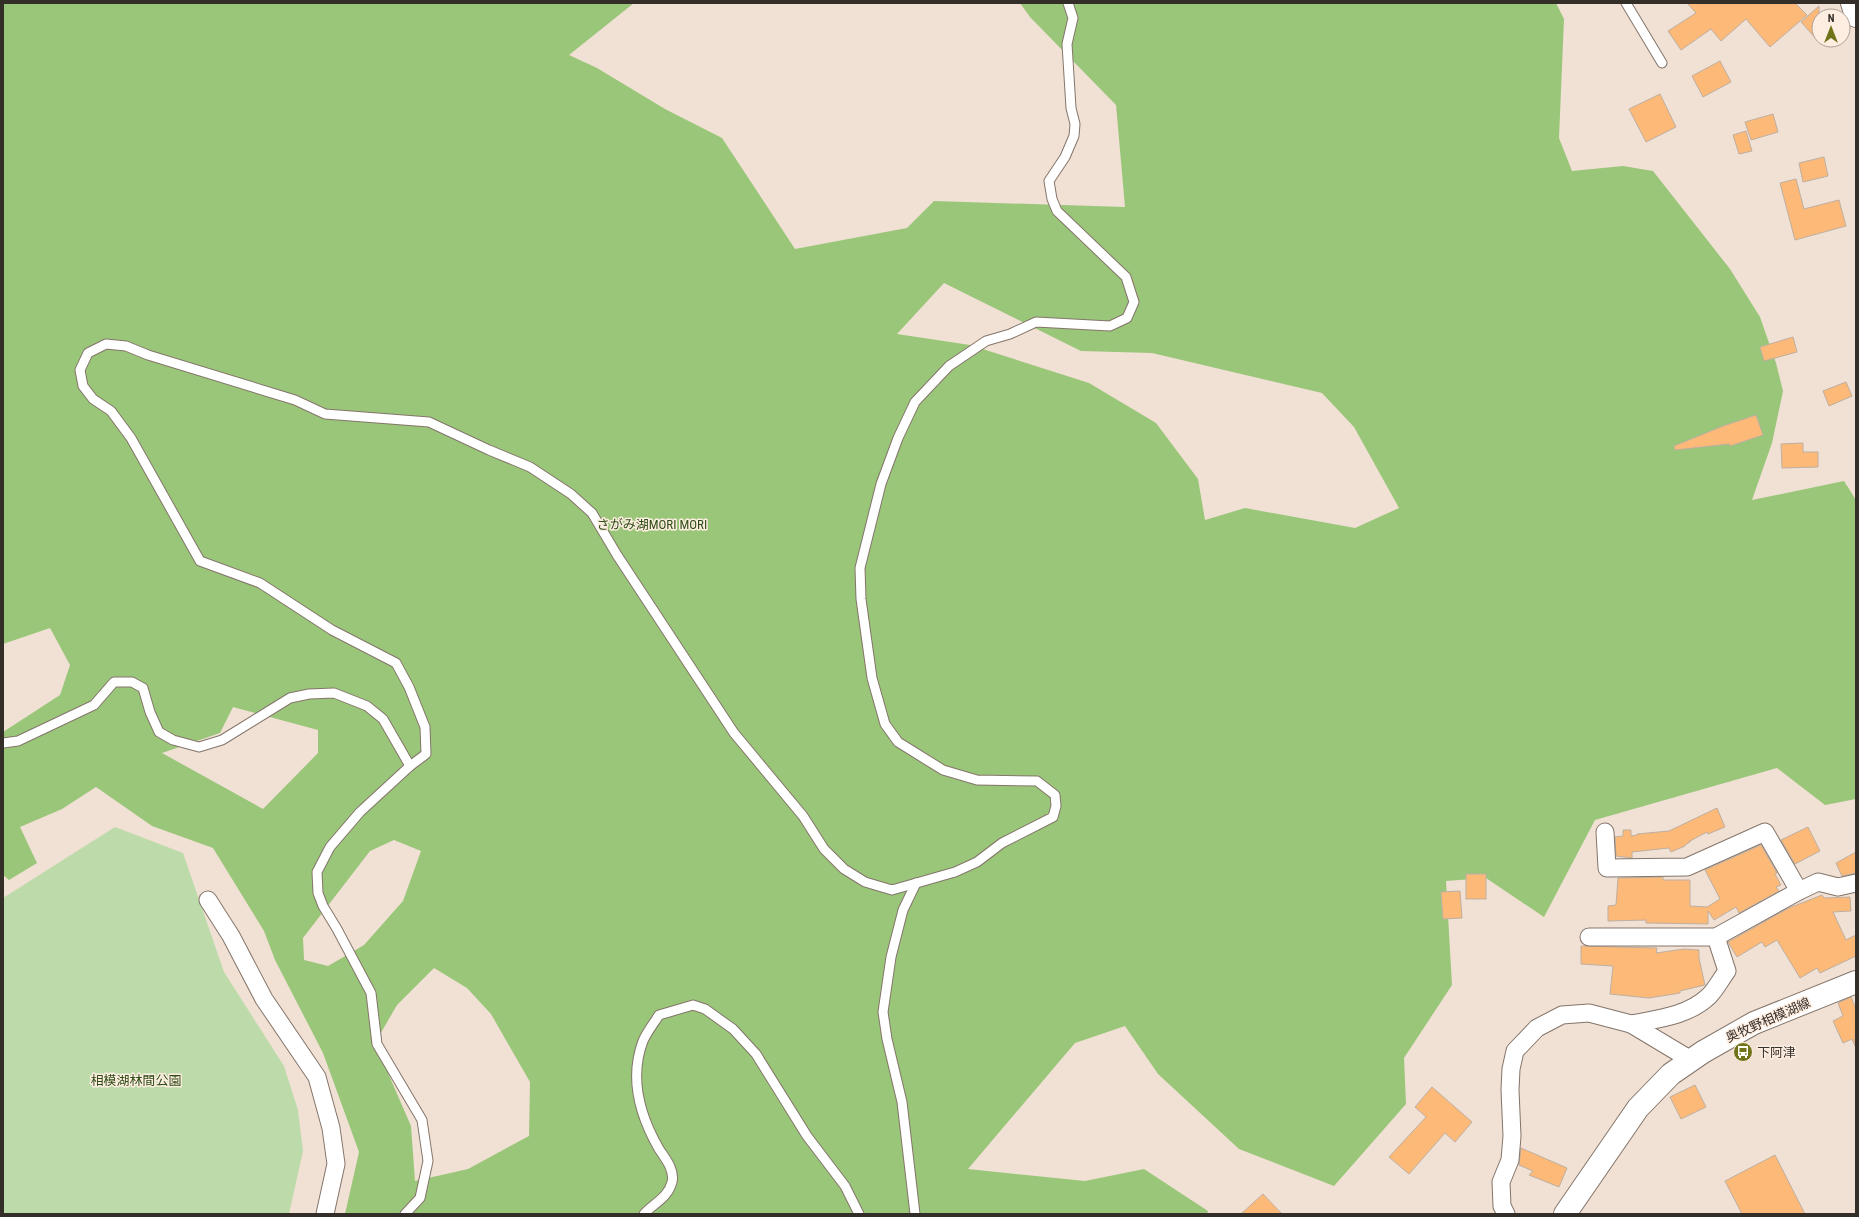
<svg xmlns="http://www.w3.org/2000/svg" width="1859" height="1217" font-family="'Roboto Condensed','Noto Sans JP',sans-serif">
<rect width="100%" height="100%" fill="#f1e0d4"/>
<path fill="#bddbaa" d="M115 827 183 853 224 972 284 1066 298 1110 303 1151 289 1214H3V898Z"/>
<path fill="#9ac67a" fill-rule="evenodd" d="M3 3H634L569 55 597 68 665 109 722 138 795 249 907 228 934 201 1125 207 1116 105 1030 17 1020 3H1556L1564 19 1559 138 1572 171 1623 166 1653 171 1730 269 1760 317 1776 363 1783 391 1772 443 1752 500 1844 481 1856 500V799L1825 805 1777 768 1595 820 1544 917 1486 878 1446 881 1452 985 1404 1058 1406 1104 1334 1186 1239 1149 1158 1074 1125 1026 1075 1043 968 1169 1085 1181 1144 1169 1208 1211 1207 1214H345L359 1152 323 1053 275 960 264 931 213 848 152 826 96 787 62 809 20 827 37 863 9 880 3 875V732L60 695 70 665 50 628 3 644ZM944 283 1081 351 1152 353 1322 393 1354 427 1399 508 1355 528 1245 508 1205 520 1198 479 1156 423 1089 383 970 345 897 334ZM233 707 318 730V753L263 809 162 753 220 733ZM394 840 421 851 403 901 364 945 328 966 304 960 303 938 370 851ZM434 968 467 988 491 1014 530 1082 529 1136 468 1169 415 1181 411 1126 375 1043 397 1005Z"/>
<g fill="#fcb977" stroke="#beafa2">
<path d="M1687 3H1795L1807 15 1770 47 1746 19 1721 41 1711 29 1681 50 1668 31 1696 13Z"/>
<path d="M1819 6V42L1801 22Z"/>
<path d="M1720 61 1731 82 1703 97 1692 76Z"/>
<path d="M1660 94 1676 127 1646 142 1629 109Z"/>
<path d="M1773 114 1778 132 1751 140 1745 122Z"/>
<path d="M1746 131 1752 151 1739 154 1733 135Z"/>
<path d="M1824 157 1828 176 1803 182 1799 163Z"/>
<path d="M1796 179 1804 209 1839 200 1846 226 1795 240 1780 183Z"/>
<path d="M1793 337 1797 352 1764 361 1760 347Z"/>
<path d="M1846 382 1852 396 1829 406 1823 391Z"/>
<path d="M1756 415 1763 435 1730 446 1729 444 1675 450 1674 446 1723 426Z"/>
<path d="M1803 443V452H1818V467L1782 468 1781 444Z"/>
<path d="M1717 808 1725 827 1708 834 1707 832 1690 841V840V842L1685 845V846L1671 852 1669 848 1632 852V858L1616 856 1615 837 1623 836V830H1631V836L1637 835V834L1669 831Z"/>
<path d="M1808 827 1820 851 1795 864 1781 840Z"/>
<path d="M1761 845 1777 873 1775 874 1781 885 1776 887 1779 891 1739 913 1736 907 1714 920 1708 911V924L1646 923V920L1608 921V906L1616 905 1618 878 1663 877V880H1690V906L1707 907 1720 899 1705 870Z"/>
<path d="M1856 852V873L1842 876 1836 863Z"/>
<rect x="1466" y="874" width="20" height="25"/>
<path d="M1460 891 1462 918 1443 919 1441 892Z"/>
<path d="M1822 895 1824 898 1850 897 1851 911 1833 912 1846 940 1856 935V956L1820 973 1817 968 1800 978 1777 940 1765 947 1762 942 1737 957 1728 942 1789 908Z"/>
<path d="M1581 946 1657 948 1656 953 1684 949 1699 950V958L1705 985 1680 991V993L1649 998 1610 994 1613 966 1581 964Z"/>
<path d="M1851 997 1856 1009 1855 1046 1852 1039 1843 1043 1833 1021 1843 1016 1838 1003Z"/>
<path d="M1695 1085 1706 1107 1681 1119 1670 1097Z"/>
<path d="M1432 1087 1472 1122 1455 1142 1445 1133 1409 1174 1389 1157 1426 1117 1415 1107Z"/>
<path d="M1521 1148 1567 1168 1559 1187 1529 1175 1533 1171 1519 1165Z"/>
<path d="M1775 1155 1805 1214H1742L1725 1181Z"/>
<path d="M1263 1194 1282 1214H1241Z"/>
</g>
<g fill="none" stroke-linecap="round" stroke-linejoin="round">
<defs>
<g id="service">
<path d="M1626 3 1662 63"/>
<path d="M3 743 18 741 94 705 114 682H132L143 688 150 712 159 732 173 740 199 747 222 740 290 698 309 694 334 693 367 706 383 719 410 766 426 754 425 727 409 687 396 663 332 630 260 583 200 561 131 438 111 411 93 399 83 386 80 370 88 353 106 344 126 346 148 355 295 400 325 414 429 422 489 450 530 467 571 494 592 513 617 555 734 733 803 816 824 849 844 869 865 882 892 890 955 872 977 862 1002 843 1053 817 1056 806 1055 795 1037 781 977 780 943 770 898 742 885 724 872 678 861 599 860 568 881 484 898 438 915 402 949 366 986 341 1010 334 1036 322 1110 326 1127 318 1134 302 1126 277 1057 211 1052 199 1049 181 1065 157 1074 136 1075 124 1071 108 1067 44 1073 18 1068 3"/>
<path d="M405 1214 420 1198 428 1161 422 1120 377 1044 371 993 337 929 323 906 318 893 317 872 330 847 360 812 410 766"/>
<path d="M644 1214C654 1203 668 1198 672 1182 675 1170 665 1158 659 1149 640 1116 629 1078 643 1041 647 1032 654 1023 659 1015L693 1005 705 1009 733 1029 756 1054 807 1136 845 1186 859 1214"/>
<path d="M915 1214 902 1102 887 1039 883 1012 891 957 903 910 916 883"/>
</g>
<g id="minor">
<path d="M1605 832 1607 868 1687 867 1765 832 1799 891"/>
<path d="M208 900 231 936 264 999 317 1077 331 1128 336 1164 325 1214"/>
<path d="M1589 937H1716L1799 891 1818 882 1838 887 1856 883"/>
<path d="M1631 1024C1658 1019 1688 1016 1709 996 1716 989 1721 979 1727 971L1716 937"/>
<path d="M1506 1214 1502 1206 1501 1182 1510 1160 1512 1136 1510 1090 1511 1069 1515 1051 1537 1028 1562 1015 1589 1013 1631 1024 1691 1060"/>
</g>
<g id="secondary">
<path d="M1852 3 1856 16"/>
<path d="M1565 1214 1638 1108 1671 1074 1703 1052 1754 1023 1856 982"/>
</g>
</defs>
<use href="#service" stroke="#84756a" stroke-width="11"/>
<use href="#minor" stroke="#84756a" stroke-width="19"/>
<use href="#secondary" stroke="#84756a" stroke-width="24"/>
<use href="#service" stroke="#fff" stroke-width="9"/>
<use href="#minor" stroke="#fff" stroke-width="17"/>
<use href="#secondary" stroke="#fff" stroke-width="22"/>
</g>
<defs>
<symbol id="bus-disc" viewBox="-11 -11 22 22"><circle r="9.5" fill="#717319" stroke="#feeee1"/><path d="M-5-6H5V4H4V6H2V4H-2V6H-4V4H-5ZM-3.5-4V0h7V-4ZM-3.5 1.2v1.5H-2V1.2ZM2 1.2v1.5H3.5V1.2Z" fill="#fff"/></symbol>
</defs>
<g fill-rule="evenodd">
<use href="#bus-disc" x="1732" y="1041" width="22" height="22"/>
</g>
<g text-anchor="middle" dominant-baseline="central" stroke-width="3" stroke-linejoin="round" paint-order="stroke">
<g font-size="13" fill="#2e4b16" stroke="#feeee1">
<text x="652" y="524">さがみ湖MORI MORI</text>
<text x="136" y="1080">相模湖林間公園</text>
</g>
<g font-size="13" fill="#342e29" stroke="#feeee1">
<text transform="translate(1768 1020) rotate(-24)">奥牧野相模湖線</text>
</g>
<g font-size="13" fill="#342e29" stroke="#feeee1" text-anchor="start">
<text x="1757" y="1052">下阿津</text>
</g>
</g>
<rect width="1859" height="1217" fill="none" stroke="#342e29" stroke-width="8"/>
<g transform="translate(1831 28)"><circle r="19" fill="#feeee1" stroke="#ada197"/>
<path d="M0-3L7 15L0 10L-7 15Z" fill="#717319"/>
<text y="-6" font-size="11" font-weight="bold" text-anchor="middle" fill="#342e29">N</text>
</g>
</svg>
